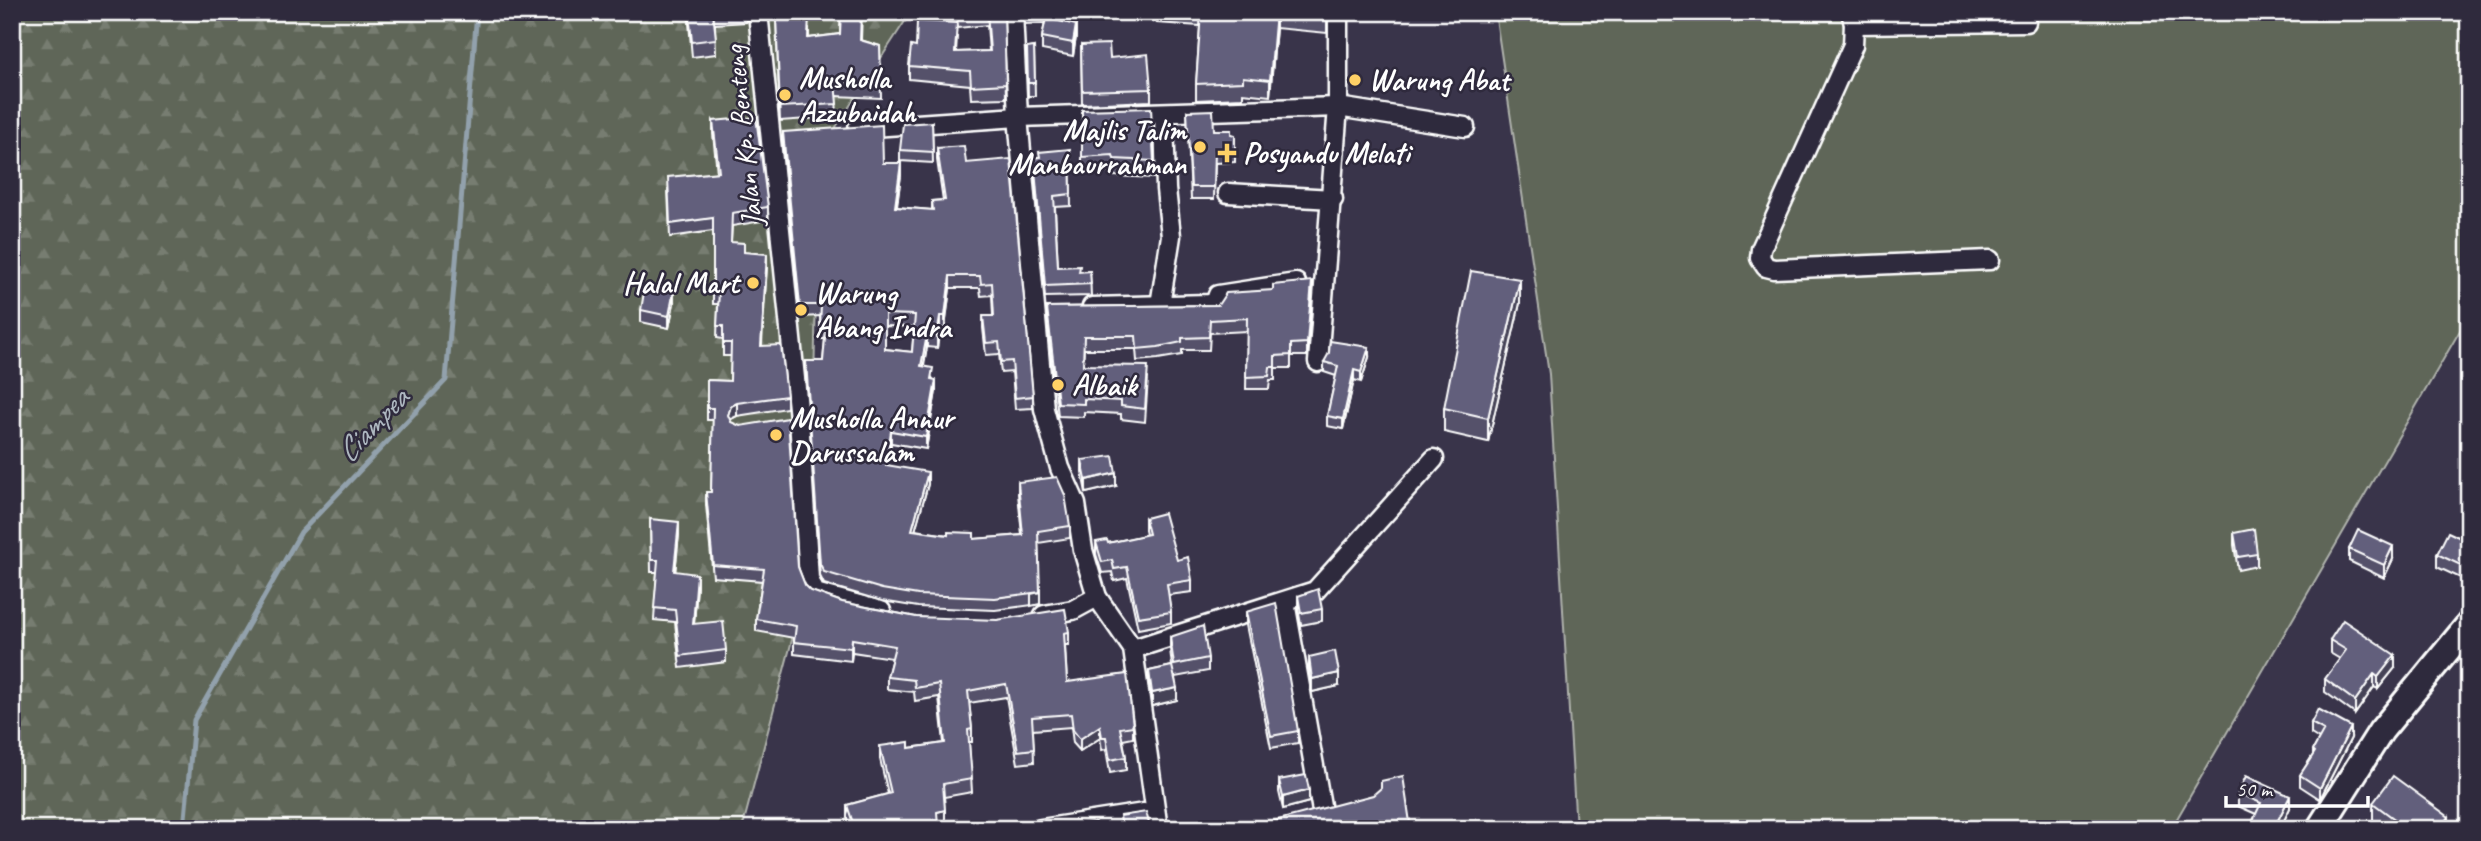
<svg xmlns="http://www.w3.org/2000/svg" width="2481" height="841" font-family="Caveat,sans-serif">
<defs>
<pattern id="forest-firs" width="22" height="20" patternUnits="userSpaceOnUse" patternTransform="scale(1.75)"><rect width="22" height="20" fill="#5f6658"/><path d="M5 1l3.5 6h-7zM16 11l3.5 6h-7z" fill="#777d71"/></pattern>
</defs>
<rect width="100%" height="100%" fill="#39344a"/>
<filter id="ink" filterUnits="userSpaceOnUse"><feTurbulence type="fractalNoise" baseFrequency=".0143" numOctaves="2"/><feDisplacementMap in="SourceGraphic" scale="14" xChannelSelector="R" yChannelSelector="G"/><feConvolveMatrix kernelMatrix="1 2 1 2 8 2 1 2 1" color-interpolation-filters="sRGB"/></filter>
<g filter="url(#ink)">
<path fill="#5f6658" stroke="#afb2ac" stroke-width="2" d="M1495 12H2469V315L2171 829H1576L1549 374Z"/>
<path fill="url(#forest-firs)" stroke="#afb2ac" stroke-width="2" d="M12 12H911L819 153 810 572 742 829H12Z"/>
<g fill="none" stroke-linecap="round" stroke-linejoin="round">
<path stroke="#92a1ac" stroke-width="5" d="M184 829 194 720 301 532 446 380 477 12"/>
<defs>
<g id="minor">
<path d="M758 12 799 418 809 579 815 593 881 611"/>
<path d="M1013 12 1018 117 1044 409 1060 468 1076 504 1083 550 1097 597 1133 649 1158 829"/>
<path d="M1851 12 1854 24 1853 45 1761 249 1760 258 1766 267 1774 269 1990 260"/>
<path d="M1854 24 2026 22"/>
<path d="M858 128 1018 117 1338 107 1465 127"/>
<path d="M1228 193 1333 199"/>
<path d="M1160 305 1171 236 1166 189 1164 114"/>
<path d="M1092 307 1209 304 1215 303 1218 295 1296 283"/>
<path d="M1318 362 1338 107V12"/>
<path d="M1285 602 1322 811"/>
<path d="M1044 615 1073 610 1097 597"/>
<path d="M1133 649 1315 591 1434 459"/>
<path d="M1041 829 1144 813"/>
</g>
<path id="secondary" d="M2319 829 2381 731 2469 624"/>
</defs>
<use href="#minor" stroke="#fff" stroke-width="23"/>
<use href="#secondary" stroke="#fff" stroke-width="30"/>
<use href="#minor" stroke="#2f2a3d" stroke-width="18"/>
<use href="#secondary" stroke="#2f2a3d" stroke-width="24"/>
</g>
<g fill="#54516b" stroke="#fff" stroke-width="2" fill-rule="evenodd">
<path d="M688 12H746V22L715 24 716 54 692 57Z"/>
<path d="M841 12H862L861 40 880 46 881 98 836 96 837 117 780 121 776 17 809 28V38L840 34Z"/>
<path d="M957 12H1004L1006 98 971 99 970 85 909 79V66L916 47 957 37 956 52 989 51 987 25 958 28Z"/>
<path d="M1024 12H1053V20L1076 37 1073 56 1042 50V37L1045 23 1025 24Z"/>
<path d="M1157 12H1329L1327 33 1276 28 1270 96 1243 93V98L1196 100V84L1200 26 1157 23Z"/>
<path d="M1081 45 1110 58 1151 89V101L1082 104Z"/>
<path d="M1034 47 1035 96H1028L1027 48Z"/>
<path d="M1082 110 1154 161V178L1114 176 1113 172 1082 173Z"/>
<path d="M1187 111 1214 130 1235 135V162L1215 163 1214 199H1191Z"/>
<path d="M713 121 768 207V220L732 226 731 242 744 252 767 266 761 346 787 396V408L737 416 731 419 730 421 798 567 805 585 811 591 842 602 916 617 1069 632V645H1065L1067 682 1133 726V738L1123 740 1126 757V770L1110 773 1106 749 1102 750 1100 738 1080 751 1073 743 1071 727 1033 730 1034 762 1018 764 1006 697 969 703 972 729V742H969L972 792 944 797 945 823 938 824V829H851L847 818V805L888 794 880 759V746L909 748 944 743 939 697 915 701 914 692 887 689V677L892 658 852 652 851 661 794 654V638L756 631V619L762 581 713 577 706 505V492H711L713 420H707V380L730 381 731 356H723V339L717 338 718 304H713V231L670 237 668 189 717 172 713 134Z"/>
<path d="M932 122 933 163 900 161V150Z"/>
<path d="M783 132 883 163 901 175 897 207 932 210V201L943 200 937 160V148L966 163 1033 396V408L1015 409 1012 372 1001 373 999 354 986 355 983 328V316H993L992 295 981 296 980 288H950L945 328H940L937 348 927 347 924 366 933 379 936 391 926 449 891 443 888 466 928 484 915 530 974 539 1022 535 1018 494V482L1070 526V538L1038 543 1040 604 995 610 918 607 882 601 824 584 820 576 806 361H823L825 339H820V316L800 317 783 144ZM885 326 914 327 912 352 885 349Z"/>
<path d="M1070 149 1071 206 1055 207 1058 267 1080 272 1090 271 1091 296 1045 297 1034 169V158Z"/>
<path d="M1273 285 1312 294 1307 356H1291V368H1275V380H1270L1269 389H1246L1247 331 1210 333 1209 350H1182V355L1158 359 1137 361 1136 349H1084L1083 365 1148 378 1145 422 1121 419V414L1084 412V417L1058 416 1047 320V307L1218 305 1273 290Z"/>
<path d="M674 303 669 328 641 322V310Z"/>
<path d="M1520 303 1488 442 1444 432V408Z"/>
<path d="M1369 357 1361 382 1354 380 1343 429 1327 426V416L1336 376 1324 372V362Z"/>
<path d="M1082 460 1116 486 1086 493 1082 472Z"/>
<path d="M1145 518 1192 580V592L1168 595 1171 612V623L1138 629 1127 578 1114 581 1112 572 1102 573 1096 554V542L1108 543 1146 535 1145 530Z"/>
<path d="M650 519 679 534 675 572 697 586 694 624 726 650V662L680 668 675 622 654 620 657 572H651Z"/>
<path d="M2234 533 2257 554V566L2238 570 2234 545Z"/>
<path d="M2469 542V582L2437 567V554Z"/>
<path d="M2349 549 2393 559 2384 578 2349 561Z"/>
<path d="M1298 596 1322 609V621L1301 625 1298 608Z"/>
<path d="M1246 612 1298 731V743L1271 748 1246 625Z"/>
<path d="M1170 637 1208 658V671L1175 677 1177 700 1152 706 1149 683V671L1172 666 1170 649Z"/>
<path d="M2330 640 2395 668 2378 689 2374 687 2355 714 2325 692V679L2340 659 2330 653Z"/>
<path d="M1309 657 1339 686 1312 692 1309 670Z"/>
<path d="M2311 723 2351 738 2320 799 2300 786V775L2313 755V750L2319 739 2311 734Z"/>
<path d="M1279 780 1309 802 1283 809 1279 792Z"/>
<path d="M2238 793 2290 808 2281 827 2282 829 2256 814 2238 806Z"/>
<path d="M2373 803 2449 829H2383L2373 821Z"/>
</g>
<g fill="#454257" stroke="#fff" stroke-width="2">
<path d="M1276 12V28L1270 96V80Z"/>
<path d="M1327 12H1329L1327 33Z"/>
<path d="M1076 25V37L1073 56V43Z"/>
<path d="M901 163V175L895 218V207Z"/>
<path d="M767 254V266L761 359V346Z"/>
<path d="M950 276V288L945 328V316Z"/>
<path d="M1520 279V303L1488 442V418Z"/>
<path d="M1312 281V294L1307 356V343Z"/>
<path d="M674 290V303L669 328V316Z"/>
<path d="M940 316V328L937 348V336Z"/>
<path d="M927 335V347L921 378V366Z"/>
<path d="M1369 347V357L1361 382V372Z"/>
<path d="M1354 370V380L1343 429V419Z"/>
<path d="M936 380V391L926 449V437Z"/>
<path d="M737 403V416L731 419 728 428V415L731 406Z"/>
<path d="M891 431V443L886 477V465Z"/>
<path d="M928 472V484L912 542V530Z"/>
<path d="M1116 473V486L1086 493V480Z"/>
<path d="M679 522V534L674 584V571Z"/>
<path d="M2393 546V559L2384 578V565Z"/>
<path d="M697 574V586L693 636V624Z"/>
<path d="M1040 592V604L1031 606V594Z"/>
<path d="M852 639V652L851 661V648Z"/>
<path d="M2395 655V668L2378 689V677Z"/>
<path d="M1339 673V686L1312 692V679Z"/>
<path d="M2374 674V687L2355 714V701Z"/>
<path d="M1177 688V700L1152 706V693Z"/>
<path d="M1100 726V738L1080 751V739Z"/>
<path d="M2351 727V738L2320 799V788Z"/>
<path d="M1309 790V802L1283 809V797Z"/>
<path d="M2290 796V808L2280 829 2276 824Z"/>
<path d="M945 810V823L937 825V812Z"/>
<path d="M2449 817V829H2440Z"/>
<path d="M1149 823V829H1126Z"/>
<path d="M861 824V829H854V826Z"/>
</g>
<g fill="#625e7c" stroke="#fff" stroke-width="2" fill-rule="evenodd">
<path d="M689 12H713L716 39 692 42Z"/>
<path d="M841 12H861L860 40 880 46 881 84 835 82 837 104 780 107 776 17 809 14 808 38 840 34Z"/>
<path d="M958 12H981L958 14Z"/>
<path d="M987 12H1004L1006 84 971 86 970 71 909 66 911 46 916 47 917 21 957 23 955 52 990 51Z"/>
<path d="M1201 12H1276L1270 80 1243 77V82L1196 84Z"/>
<path d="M1279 12H1327V17Z"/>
<path d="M1046 18 1076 25 1073 43 1042 37Z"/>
<path d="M1109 44 1110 58 1148 54 1151 89 1082 91 1081 45Z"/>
<path d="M1034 47 1035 83H1028L1027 48Z"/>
<path d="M1151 108 1154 161 1114 159 1113 155 1082 157V110Z"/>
<path d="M1213 110 1214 130H1231V134L1235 135V150L1215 151 1214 187H1191L1187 111Z"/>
<path d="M756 117 768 207 732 213 731 242 744 243V252L767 254 761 346 781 345 787 396 737 403 731 406 728 415 731 422 740 426 788 418 798 567 805 585 811 591 842 602 916 617 997 620 1065 609 1069 632 1064 633 1067 682 1127 674 1133 726 1120 728 1126 757 1110 760 1106 737H1102L1100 726 1080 739 1073 730 1071 714 1032 717 1034 749 1018 751 1006 684 968 691 972 729 968 730 972 779 943 784 945 810 937 812 938 825 904 829H862L861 824 854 826 847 805 891 793 880 746 909 742V748L945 743 939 684 915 688 914 680 887 677 895 646 852 639 851 648 794 642 796 626 756 619 764 569 713 565 706 492H711L713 408H707V380L730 381 731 343H723V326H717L719 292 713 291V218L670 224 668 177 719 172 713 121Z"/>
<path d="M932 122 933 152 900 150 903 124Z"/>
<path d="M882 125 883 163H901L895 207 933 210 932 201 945 200 937 148 964 146 966 163 1011 159 1033 396 1015 398 1012 361 1001 362 999 342 986 343 983 316H994L992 283 981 284 980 276H950L945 316H940L937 336 927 335 921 366 933 368 931 379 936 380 926 437 891 431 886 465 928 472 912 530 948 535V532L974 533V539L1023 535 1018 482 1057 477 1065 495 1070 526 1038 531 1040 592 995 598 918 595 882 589 824 572 820 564 806 361H823L826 327H820L821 305H800L783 132ZM885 314 915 315 912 352 885 349Z"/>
<path d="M1070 149 1071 194 1054 196 1058 267 1080 266 1079 272 1090 271 1091 284 1045 286 1034 158 1040 157 1039 152Z"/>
<path d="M1471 271 1520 279 1488 418 1444 408Z"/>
<path d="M1312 281 1307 343 1291 344V355L1275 356V367H1270L1269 376 1246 377 1247 318 1210 320 1209 337 1182 338V342L1158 347 1137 349 1136 336H1084L1083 365 1148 366 1145 409 1121 406V401L1084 399V404L1058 403 1047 307 1218 305 1226 293 1273 290V285Z"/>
<path d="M645 286 674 290 669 316 641 310Z"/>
<path d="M1330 341 1369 347 1361 372 1354 370 1343 419 1327 416 1338 366 1324 362 1329 353Z"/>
<path d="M1113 456 1116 473 1086 480 1082 460Z"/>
<path d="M1164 513 1177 560 1188 557 1192 580 1167 584 1171 612 1138 617 1127 567 1114 569 1112 560 1102 562 1096 542 1107 540 1108 543 1149 534 1145 518Z"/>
<path d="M650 519 679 522 674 571 697 574 693 624 723 621 726 650 680 656 675 610 654 608 658 560H651Z"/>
<path d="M2254 529 2257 554 2238 557 2234 533Z"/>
<path d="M2358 530 2393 546 2384 565 2349 549Z"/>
<path d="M2448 532 2469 542V569L2437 554Z"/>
<path d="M1318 589 1322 609 1301 613 1298 596Z"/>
<path d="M1276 603 1298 731 1271 736 1246 612Z"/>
<path d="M2343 620 2395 655 2378 677 2374 674 2355 701 2325 679 2346 650 2330 640Z"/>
<path d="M1203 626 1208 658 1174 665 1170 637Z"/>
<path d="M1335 651 1339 673 1312 679 1309 657Z"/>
<path d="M1172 666 1177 688 1152 693 1149 671Z"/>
<path d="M2318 709 2351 727 2320 788 2300 775 2315 752 2313 750 2324 730 2311 723Z"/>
<path d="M1306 775 1309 790 1283 797 1279 780Z"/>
<path d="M1403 776 1411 829H1237L1244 827 1243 824 1255 826 1373 795 1381 788V781Z"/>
<path d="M2246 776 2290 796 2276 824 2282 827V829H2249L2261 803 2238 793Z"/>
<path d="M2393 776 2449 817 2440 829H2408L2373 803Z"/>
<path d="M1146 812 1149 823 1122 829 1120 816Z"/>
<path d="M1095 822V829H1025Z"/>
</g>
</g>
<g fill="#ffd166" stroke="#2f2a3d" stroke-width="2.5">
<circle cx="1355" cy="80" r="7"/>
<circle cx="785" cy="95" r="7"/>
<circle cx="1200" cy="147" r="7"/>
<path d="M1223.5 142.5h7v7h7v7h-7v7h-7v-7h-7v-7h7z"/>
<circle cx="753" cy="283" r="7"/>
<circle cx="801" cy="310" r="7"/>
<circle cx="1058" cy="385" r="7"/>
<circle cx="776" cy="435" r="7"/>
</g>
<g text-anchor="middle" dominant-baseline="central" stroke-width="5" stroke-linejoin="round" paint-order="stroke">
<g font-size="30" font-weight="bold" fill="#fff" stroke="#2f2a3d" text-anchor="start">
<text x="799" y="78">Musholla<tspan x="799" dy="34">Azzubaidah</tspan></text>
<text x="1369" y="80">Warung Abat</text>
<text x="1186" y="130" text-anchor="end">Majlis Talim<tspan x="1186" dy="34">Manbaurrahman</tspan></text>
<text x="1243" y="153">Posyandu Melati</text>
<text x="739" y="283" text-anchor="end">Halal Mart</text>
<text x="815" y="293">Warung<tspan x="815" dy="34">Abang Indra</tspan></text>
<text x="1072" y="385">Albaik</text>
<text x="790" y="418">Musholla Annur<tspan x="790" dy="34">Darussalam</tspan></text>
</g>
<g font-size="30" fill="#fff" stroke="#2f2a3d">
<text transform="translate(743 136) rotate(-96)">Jalan Kp. Benteng</text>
</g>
<g font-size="32" font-style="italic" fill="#aeb8c1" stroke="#2f2a3d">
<text transform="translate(372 425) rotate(-46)">Ciampea</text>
</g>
</g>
<rect width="2481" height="841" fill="none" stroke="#2f2a3d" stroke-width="42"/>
<rect x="21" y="21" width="2439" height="799" fill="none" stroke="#fff" stroke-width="2.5" filter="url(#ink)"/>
<path d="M2226 796v10h142v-10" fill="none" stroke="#ffffff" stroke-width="3.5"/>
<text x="2236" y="796" font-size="21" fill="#ffffff" stroke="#2f2a3d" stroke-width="5" paint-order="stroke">50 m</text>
</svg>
